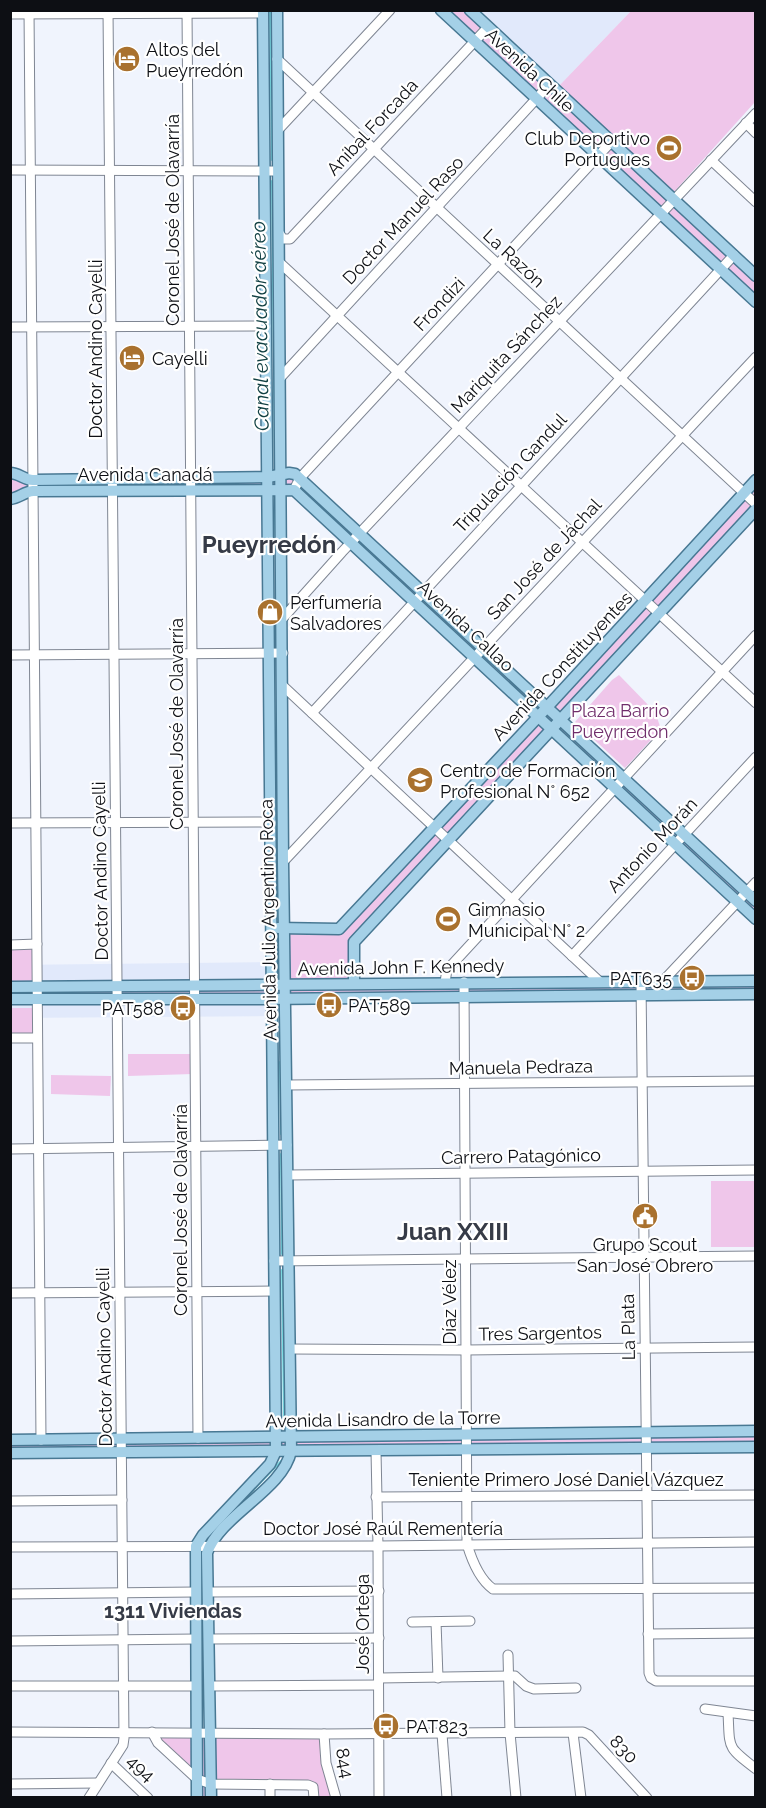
<svg xmlns="http://www.w3.org/2000/svg" width="766" height="1808" font-family="Raleway,sans-serif">
<rect width="100%" height="100%" fill="#f0f4fd"/>
<g fill="#e1e9fb">
<path d="M479 11H631L558 87Z"/>
<path d="M280 962 278 1016 11 1018 10 965Z"/>
</g>
<g fill="#efc6ea">
<path d="M441 11H470L755 276V302Z"/>
<path d="M631 11H755V102L673 193 558 87Z"/>
<path d="M10 473 25 480 289 473 547 707 755 480V509L561 719 755 901V919L552 729 354 942V982L755 981V994L11 999V987L286 985 285 929 339 928 538 717 294 490 33 491 11 499Z"/>
<path d="M619 675 655 712 661 729 625 768 575 722 612 680Z"/>
<path d="M10 949H33V981H11Z"/>
<path d="M10 1008H33V1033H11Z"/>
<path d="M128 1054H194L193 1074 128 1076Z"/>
<path d="M51 1075 111 1076 110 1096 51 1094Z"/>
<rect x="711" y="1181" width="44" height="66"/>
<path d="M756 1431 755 1447 11 1453 10 1440Z"/>
<path d="M152 1732 324 1734 336 1797H314L313 1787 212 1784 211 1797H197V1779Z"/>
</g>
<g fill="none" stroke-linecap="round" stroke-linejoin="round">
<g stroke="#77d9e0" stroke-width="2">
<path d="M270 10 272 160"/>
<path d="M272 181 275 470"/>
<path d="M275 499 276 570"/>
<path d="M277 919V790"/>
<path d="M279 976V940"/>
<path d="M280 1062 281 1134"/>
<path d="M281 1154 282 1254"/>
<path d="M282 1270 284 1428"/>
<path d="M236 1508 284 1458"/>
</g>
<defs>
<g id="minor">
<path d="M29 10 41 1440"/>
<path d="M187 10 198 1438"/>
<path d="M10 14 263 13"/>
<path d="M277 59 756 504"/>
<path d="M746 123 756 133"/>
<path d="M278 130 390 10"/>
<path d="M711 160 756 202"/>
<path d="M10 170 278 171"/>
<path d="M279 233 283 239H290L488 27"/>
<path d="M279 262 756 703"/>
<path d="M10 327 266 326"/>
<path d="M280 378 549 85"/>
<path d="M294 490 300 478 611 142"/>
<path d="M282 619 342 552 756 113"/>
<path d="M10 655 283 653"/>
<path d="M283 686 600 982"/>
<path d="M312 713 734 255"/>
<path d="M10 823 271 822"/>
<path d="M283 862 756 357"/>
<path d="M10 945 37 944"/>
<path d="M572 956 756 757"/>
<path d="M663 981 756 882"/>
<path d="M445 982 447 970 756 635"/>
<path d="M464 982 467 1544C472 1561 479 1579 493 1589L756 1588"/>
<path d="M641 982 649 1673 651 1678 656 1681H756"/>
<path d="M10 1038H37"/>
<path d="M287 1085 756 1081"/>
<path d="M10 1149 287 1145"/>
<path d="M288 1175 756 1170"/>
<path d="M274 1261 756 1256"/>
<path d="M10 1293 274 1291"/>
<path d="M290 1349 466 1350 756 1347"/>
<path d="M376 1451 378 1546 379 1798"/>
<path d="M376 1497 756 1495"/>
<path d="M10 1501 122 1500"/>
<path d="M10 1547 378 1546 756 1542"/>
<path d="M208 1592 379 1591"/>
<path d="M10 1594 195 1592"/>
<path d="M412 1622 470 1621"/>
<path d="M436 1622 438 1678"/>
<path d="M648 1634 756 1633"/>
<path d="M209 1639 379 1638"/>
<path d="M10 1641 196 1639"/>
<path d="M508 1655 510 1733 516 1798"/>
<path d="M379 1678 515 1676 526 1686 534 1689 576 1688"/>
<path d="M10 1686H196"/>
<path d="M210 1686 378 1685"/>
<path d="M705 1709 756 1716"/>
<path d="M728 1713C730 1749 726 1746 756 1769"/>
<path d="M10 1732 324 1734 583 1732 589 1735 647 1798"/>
<path d="M152 1732 158 1743 197 1779 211 1784 308 1785 313 1787 314 1798"/>
<path d="M573 1733 581 1798"/>
<path d="M324 1734 326 1763 336 1798"/>
<path d="M442 1734 447 1798"/>
<path d="M111 1763 148 1798"/>
<path d="M10 1784 98 1783"/>
<path d="M270 1784V1798"/>
<path d="M89 1798 123 1745 124 1738 108 10"/>
</g>
<g id="major">
<path d="M441 10 756 302"/>
<path d="M470 10 756 276"/>
<path d="M10 473C19 473 24 480 33 480L268 477 289 473 295 474 756 901"/>
<path d="M10 499C19 498 24 492 33 491L294 490 756 919"/>
<path d="M278 928 339 929 538 717 756 480"/>
<path d="M354 983V942L756 509"/>
<path d="M10 987 756 981"/>
<path d="M10 999H265L756 994"/>
<path d="M10 1440 756 1431"/>
<path d="M10 1453 756 1447"/>
<path d="M197 1798 196 1546 203 1535 270 1464 276 1451 263 10"/>
<path d="M211 1798 207 1553C220 1515 283 1490 291 1451L283 862 277 10"/>
</g>
</defs>
<use href="#minor" stroke="#7f8693" stroke-width="11"/>
<use href="#major" stroke="#487893" stroke-width="13"/>
<use href="#minor" stroke="#fff" stroke-width="9"/>
<use href="#major" stroke="#a4d0e7" stroke-width="10"/>
</g>
<defs>
<symbol id="hotel-disc" viewBox="-11 -11 22 22"><circle r="9.5" fill="#a9712e" stroke="#fff"/><path d="M-6-4.5h1.5V1H6V5H4.5V3h-9V5H-6ZM-4 0a1.8 1.8 0 1 1 3.6 0ZM.5 0V-2.5h3Q6-2.5 6 0Z" fill="#fff"/></symbol>
<symbol id="stadium-disc" viewBox="-11 -11 22 22"><circle r="9.5" fill="#a9712e" stroke="#fff"/><path d="M0-5a6.5 5 0 1 0 0 10a6.5 5 0 1 0 0-10ZM-3.5-1.8h7v3.6h-7Z" fill="#fff"/></symbol>
<symbol id="shop-disc" viewBox="-11 -11 22 22"><circle r="9.5" fill="#a9712e" stroke="#fff"/><path d="M-5-2.5h2.3a2.7 3.5 0 0 1 5.4 0H5L5.5 6h-11ZM-1.5-2.5h3a1.5 2.3 0 0 0-3 0Z" fill="#fff"/></symbol>
<symbol id="school-disc" viewBox="-11 -11 22 22"><circle r="9.5" fill="#a9712e" stroke="#fff"/><path d="M0-5L7-2L0 1L-7-2ZM-4 1L0 2.5L4 1V4Q0 6-4 4Z" fill="#fff"/></symbol>
<symbol id="bus-disc" viewBox="-11 -11 22 22"><circle r="9.5" fill="#a9712e" stroke="#fff"/><path d="M-5-6H5V4H4V6H2V4H-2V6H-4V4H-5ZM-3.5-4V0h7V-4ZM-3.5 1.2v1.5H-2V1.2ZM2 1.2v1.5H3.5V1.2Z" fill="#fff"/></symbol>
<symbol id="civic-disc" viewBox="-11 -11 22 22"><circle r="9.5" fill="#a9712e" stroke="#fff"/><path d="M-.6-6.5H3V-4.5H.6V-3L4-1V1h2V6H-6V1h2V-1L-.6-3ZM-1.2 2.5V6h2.4V2.5Z" fill="#fff"/></symbol>
</defs>
<g fill-rule="evenodd">
<use href="#hotel-disc" x="112" y="44" width="30" height="30"/>
<use href="#stadium-disc" x="654" y="133" width="30" height="30"/>
<use href="#hotel-disc" x="117" y="343" width="30" height="30"/>
<use href="#shop-disc" x="255" y="597" width="30" height="30"/>
<use href="#school-disc" x="405" y="765" width="30" height="30"/>
<use href="#stadium-disc" x="433" y="904" width="30" height="30"/>
<use href="#bus-disc" x="677" y="963" width="30" height="30"/>
<use href="#bus-disc" x="314" y="990" width="30" height="30"/>
<use href="#bus-disc" x="168" y="993" width="30" height="30"/>
<use href="#civic-disc" x="630" y="1201" width="30" height="30"/>
<use href="#bus-disc" x="371" y="1711" width="30" height="30"/>
</g>
<g text-anchor="middle" dominant-baseline="central" stroke-width="4.5" stroke-linejoin="round" paint-order="stroke">
<g font-size="18" fill="#0d0f14" stroke="#fff" text-anchor="start">
<text x="146" y="49">Altos del<tspan x="146" dy="21">Pueyrredón</tspan></text>
<text x="650" y="138" text-anchor="end">Club Deportivo<tspan x="650" dy="21">Portugues</tspan></text>
<text x="152" y="358">Cayelli</text>
<text x="290" y="602">Perfumería<tspan x="290" dy="21">Salvadores</tspan></text>
<text x="440" y="770">Centro de Formación<tspan x="440" dy="21">Profesional N° 652</tspan></text>
<text x="468" y="909">Gimnasio<tspan x="468" dy="21">Municipal N° 2</tspan></text>
<text x="672" y="978" text-anchor="end">PAT635</text>
<text x="348" y="1005">PAT589</text>
<text x="164" y="1008" text-anchor="end">PAT588</text>
<text x="645" y="1244" text-anchor="middle">Grupo Scout<tspan x="645" dy="21">San José Obrero</tspan></text>
<text x="406" y="1726">PAT823</text>
</g>
<g font-size="18" fill="#0d0f14" stroke="#fff">
<text transform="translate(530 70) rotate(43)">Avenida Chile</text>
<text transform="translate(372 127) rotate(-47)">Aníbal Forcada</text>
<text transform="translate(172 220) rotate(-90)">Coronel José de Olavarría</text>
<text transform="translate(403 220) rotate(-47)">Doctor Manuel Raso</text>
<text transform="translate(514 258) rotate(43)">La Razón</text>
<text transform="translate(439 304) rotate(-47)">Frondizi</text>
<text transform="translate(95 349) rotate(-90)">Doctor Andino Cayelli</text>
<text transform="translate(506 354) rotate(-47)">Mariquita Sánchez</text>
<text transform="translate(510 473) rotate(-47)">Tripulación Gandul</text>
<text x="145" y="474">Avenida Canadá</text>
<text transform="translate(544 559) rotate(-47)">San José de Jáchal</text>
<text transform="translate(466 626) rotate(43)">Avenida Callao</text>
<text transform="translate(562 666) rotate(-47)">Avenida Constituyentes</text>
<text transform="translate(176 724) rotate(-90)">Coronel José de Olavarría</text>
<text transform="translate(652 845) rotate(-47)">Antonio Morán</text>
<text transform="translate(100 871) rotate(-91)">Doctor Andino Cayelli</text>
<text transform="translate(268 920) rotate(-91)">Avenida Julio Argentino Roca</text>
<text transform="translate(401 967) rotate(-1)">Avenida John F. Kennedy</text>
<text transform="translate(521 1067) rotate(-1)">Manuela Pedraza</text>
<text transform="translate(521 1156) rotate(-1)">Carrero Patagónico</text>
<text transform="translate(180 1210) rotate(-90)">Coronel José de Olavarría</text>
<text transform="translate(449 1302) rotate(-90)">Díaz Vélez</text>
<text transform="translate(628 1327) rotate(-91)">La Plata</text>
<text transform="translate(540 1333) rotate(-1)">Tres Sargentos</text>
<text transform="translate(104 1357) rotate(-91)">Doctor Andino Cayelli</text>
<text transform="translate(383 1419) rotate(-1)">Avenida Lisandro de la Torre</text>
<text x="566" y="1479">Teniente Primero José Daniel Vázquez</text>
<text x="383" y="1528">Doctor José Raúl Rementería</text>
<text transform="translate(362 1624) rotate(-90)">José Ortega</text>
<text transform="translate(624 1749) rotate(47)">830</text>
<text transform="translate(345 1763) rotate(79)">844</text>
<text transform="translate(141 1768) rotate(42)">494</text>
</g>
<g font-size="18" fill="#702e6b" stroke="#fff">
<text x="620" y="710">Plaza Barrio<tspan x="620" dy="21">Pueyrredon</tspan></text>
</g>
<g font-size="20" font-style="italic" fill="#114043" stroke="#fff">
<text transform="translate(260 326) rotate(-91)">Canal evacuador aéreo</text>
</g>
<g font-size="20" font-weight="bold" fill="#363b47" stroke="#fff">
<text x="173" y="1611">1311 Viviendas</text>
</g>
<g font-size="24" font-weight="bold" fill="#363b47" stroke="#fff">
<text x="269" y="544">Pueyrredón</text>
<text x="453" y="1231">Juan XXIII</text>
</g>
</g>
<rect width="766" height="1808" fill="none" stroke="#0d0f14" stroke-width="24"/>
</svg>
